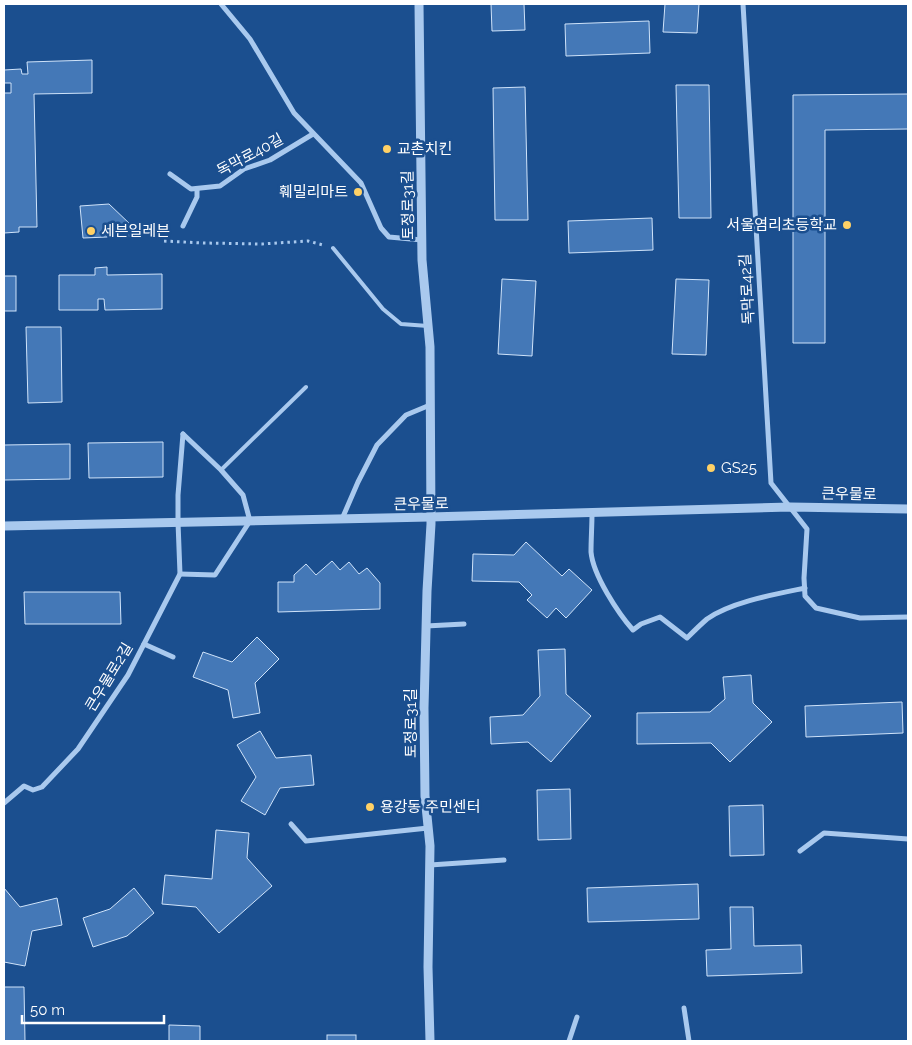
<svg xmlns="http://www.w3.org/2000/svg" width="912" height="1045" font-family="Raleway,'Noto Sans KR',sans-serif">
<rect width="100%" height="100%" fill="#1b4f8f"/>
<g fill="#4478b7" stroke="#cfe3fa">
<path d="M491 4H524L525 30 492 31Z"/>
<path d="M665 4H699L697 33 663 32Z"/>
<path d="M649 21 650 53 566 56 565 24Z"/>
<path d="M92 60V93L34 94 37 227H19V232L4 233V93H11V83H4V70L21 69 22 74H28L27 62Z"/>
<path d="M676 85H709L711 218H679Z"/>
<path d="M525 87 528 220H495L493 88Z"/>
<path d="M908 94V129L825 130V343H793V95Z"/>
<path d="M109 204 131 225V236L83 238 80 206Z"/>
<path d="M652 218 653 250 569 253 568 221Z"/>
<path d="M107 267V275L162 274V309L105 310 104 299H98V310H59V275H95V268Z"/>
<rect x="4" y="276" width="12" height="35"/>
<path d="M502 279 536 281 532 356 498 354Z"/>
<path d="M676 279 709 280 706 355 672 354Z"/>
<path d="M26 327H61L62 402 28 403Z"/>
<path d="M163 442V477L89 478 88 443Z"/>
<path d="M70 444V479L4 480V445Z"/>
<path d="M526 542 562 576 569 569 592 590 566 618 556 608 547 618 527 600 532 595 519 582 472 581 473 554 514 555Z"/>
<path d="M332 561 340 570 349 562 359 574 367 568 380 583V609L278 612V582H294V575L306 564 316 575Z"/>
<path d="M24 592H120L121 624H25Z"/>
<path d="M257 637 279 659 255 683 260 713 233 718 228 690 193 677 203 652 232 662Z"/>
<path d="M565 649 566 694 591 716 551 762 528 742 491 744 490 717 523 715 540 696 538 650Z"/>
<path d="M751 675 753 703 772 722 730 762 711 743 637 744V713L710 712 725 699 723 677Z"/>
<path d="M902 702 903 733 806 737 805 706Z"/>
<path d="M260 731 276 758 311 755 314 785 280 788 265 815 241 801 256 777 237 745Z"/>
<path d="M570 789 571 839 538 840 537 790Z"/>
<path d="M763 805 764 855 730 856 729 806Z"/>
<path d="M216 830 249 833 247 858 272 886 219 933 196 907 162 904 165 875 212 879Z"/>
<path d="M698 884 699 919 588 922 587 888Z"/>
<path d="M4 888 20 907 57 898 62 925 32 931 25 966 4 962Z"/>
<path d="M134 888 154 913 127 936 93 947 83 918 110 909Z"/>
<path d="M730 907H753L754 946 801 945 802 973 707 976 706 950 731 949Z"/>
<path d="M4 987H24L25 1041H4Z"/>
<path d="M169 1025 200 1026V1041H169Z"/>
<rect x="327" y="1035" width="29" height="6"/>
</g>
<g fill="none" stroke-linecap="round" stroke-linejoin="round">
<path stroke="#a9c9ee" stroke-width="3" stroke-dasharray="2.5 4" stroke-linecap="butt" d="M164 241 203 243 262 244 308 241 323 245"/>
<g stroke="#a9c9ee" stroke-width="4">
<path d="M333 248 383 309 401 324 428 326"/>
<path d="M221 470 306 387"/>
</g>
<g stroke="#a9c9ee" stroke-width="5">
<path d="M221 4 250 39 294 113 361 183 381 228 389 237 422 240"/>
<path d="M743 4 771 483 807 529 804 578 805 596 816 608 860 618 908 617"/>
<path d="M170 174 191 189 220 186 244 169 270 160 313 134"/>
<path d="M183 226 197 197V189"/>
<path d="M592 513C592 526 591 539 591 552 593 575 618 613 633 630L641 624 660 617 687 638C693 632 700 625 707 619 731 602 776 594 805 588"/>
<path d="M342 519 358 482 377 445 406 415 430 405"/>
<path d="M180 574 215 575 250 521 243 495 221 470 183 434"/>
<path d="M426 626 464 624"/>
<path d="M144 644 173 657"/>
<path d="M4 803 24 786 33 790 42 787 78 749 128 675 180 574 178 522V495L183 434"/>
<path d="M291 824 306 841 428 828"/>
<path d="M800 851 824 833 908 839"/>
<path d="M430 865 504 860"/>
<path d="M684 1008 689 1041"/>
<path d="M569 1041 577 1017"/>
</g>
<g stroke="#a9c9ee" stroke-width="9">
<path d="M419 4 422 260 430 347 431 524 427 591 424 708 425 796 430 846 428 967 430 1041"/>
<path d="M4 526 430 517 790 507 908 509"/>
</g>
</g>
<g fill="#ffd166" stroke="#1b4f8f" stroke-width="2">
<circle cx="387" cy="149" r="5"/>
<circle cx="358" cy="192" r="5"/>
<circle cx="847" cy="225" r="5"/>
<circle cx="91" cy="231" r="5"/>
<circle cx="711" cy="468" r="5"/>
<circle cx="370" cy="807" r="5"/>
</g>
<g text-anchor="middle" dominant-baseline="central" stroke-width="5" stroke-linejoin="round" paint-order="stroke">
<g font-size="15" fill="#fff" stroke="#1b4f8f" text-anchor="start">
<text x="397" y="149">교촌치킨</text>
<text x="348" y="192" text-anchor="end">훼밀리마트</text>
<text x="837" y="225" text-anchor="end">서울염리초등학교</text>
<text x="101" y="231">세븐일레븐</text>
<text x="721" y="468">GS25</text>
<text x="380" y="807">용강동 주민센터</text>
</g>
<g font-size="15" fill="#fff" stroke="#1b4f8f">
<text transform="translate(250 155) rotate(-28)">독막로40길</text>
<text transform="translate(408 205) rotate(-91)">토정로31길</text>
<text transform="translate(747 289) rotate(-93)">독막로42길</text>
<text transform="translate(849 494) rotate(1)">큰우물로</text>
<text transform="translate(421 504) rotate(-1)">큰우물로</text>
<text transform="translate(109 677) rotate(-59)">큰우물로2길</text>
<text transform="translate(411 723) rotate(-90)">토정로31길</text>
</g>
</g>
<rect width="912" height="1045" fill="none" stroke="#ffffff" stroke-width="10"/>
<path d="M22 1015v8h142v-8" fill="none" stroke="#ffffff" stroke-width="2.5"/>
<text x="30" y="1015" font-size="15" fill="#ffffff" stroke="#1b4f8f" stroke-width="4" paint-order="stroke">50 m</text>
</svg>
